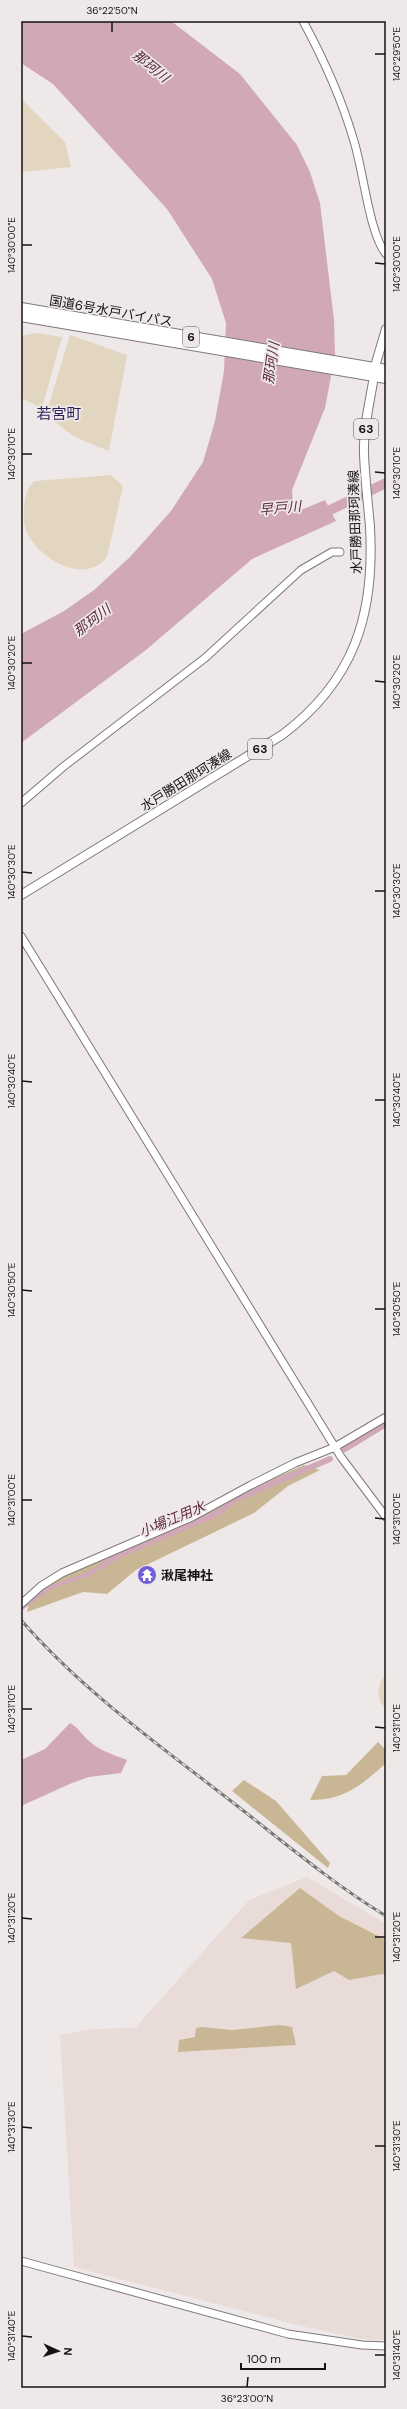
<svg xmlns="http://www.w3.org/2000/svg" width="407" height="2409" font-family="'DM Sans','Noto Sans JP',sans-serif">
<rect width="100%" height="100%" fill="#eee9e8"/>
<path fill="#e9dcd8" d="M307 1877 386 1924V2340L362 2339 305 2327 74 2267 60 2035 93 2029 135 2028 249 1900Z"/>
<g fill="#e2d6c0">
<path d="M21 99 65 142 71 167 21 172Z"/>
<path d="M37 333 62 337 42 408 21 398V336Z"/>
<path d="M70 335 127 355 109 451C85 442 61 433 47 411Z"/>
<path d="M111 475 123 486 107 557C84 587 34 557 25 527 23 518 24 508 25 499 27 492 29 485 35 481Z"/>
<path d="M386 1674V1709C375 1699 377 1685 386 1674Z"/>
</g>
<g fill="#c9b694">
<path d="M304 1465 320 1470 288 1486 254 1513 136 1570 107 1594 83 1592 27 1612 30 1598 50 1583 202 1516 254 1487Z"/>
<path d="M378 1742 386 1750V1763C363 1784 343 1801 310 1800L322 1776 346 1775Z"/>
<path d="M244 1780 276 1801 330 1863 328 1868 232 1791Z"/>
<path d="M300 1888 339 1916 386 1940V1975L382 1974 349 1980 334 1971 296 1989 291 1943 241 1938Z"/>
<path d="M279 2025 292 2027 296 2045 178 2052 179 2040 195 2037 196 2028 202 2027 232 2030Z"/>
</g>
<g fill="#d1a8b8">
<path d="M21 21H171L240 74 297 145 310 172 320 203 334 320 335 355 325 408 292 490 293 505 301 510 325 500 336 521 252 559 146 650 21 743V634L64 611 94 590 130 557 171 511 203 462 215 421 224 371 226 323 212 279 167 209 53 84 21 63Z"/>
<path d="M108 1559 109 1563 90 1576 51 1589 21 1611V1606L49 1586 88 1572Z"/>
<path d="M70 1723C79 1728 81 1734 88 1740 98 1750 114 1755 127 1760L121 1773 89 1777 72 1783 21 1806V1760L45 1749Z"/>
</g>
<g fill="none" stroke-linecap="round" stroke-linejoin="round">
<g stroke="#d1a8b8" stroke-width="6">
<path d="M345 1449 386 1424"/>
<path d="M102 1566 115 1557 216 1514 236 1499 330 1459"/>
</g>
<path stroke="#d1a8b8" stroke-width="10" d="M320 515 386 483"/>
<defs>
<g id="minor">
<path d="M303 21C323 58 341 97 353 138 363 167 369 234 386 254"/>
<path d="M21 803 63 767 205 658 301 570 332 552H340"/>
<path d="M21 936 341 1457 386 1517"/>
<path d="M21 1604 41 1586 62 1573 192 1517 251 1485 295 1463 335 1447 386 1417"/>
<path d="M21 2261 288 2334 362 2345 386 2346"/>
</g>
<g id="major">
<path d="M376 363 386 329"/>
<path d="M21 895 282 735C354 681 375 615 370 527 368 503 365 479 364 454 363 430 369 406 373 382"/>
</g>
<g id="highway">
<path d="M21 308 386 370"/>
<path d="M21 316 386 378"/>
</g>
</defs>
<use href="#minor" stroke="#7d7978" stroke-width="9"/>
<use href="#major" stroke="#7d7978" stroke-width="10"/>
<use href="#highway" stroke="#7d7978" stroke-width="12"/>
<use href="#minor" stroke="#fff" stroke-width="7"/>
<use href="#major" stroke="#fff" stroke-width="8"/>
<use href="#highway" stroke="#fff" stroke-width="10"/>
<defs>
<path id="rail" d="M21 1620C81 1689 156 1743 227 1798 279 1838 330 1882 386 1916"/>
</defs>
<use href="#rail" stroke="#787575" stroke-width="3"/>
<use href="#rail" stroke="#eee9e8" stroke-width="1.5" stroke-dasharray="4.5" stroke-linecap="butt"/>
</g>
<path fill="none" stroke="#141212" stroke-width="1.5" d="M112 32V22M375 54H385M22 245H32M375 263 385 264M22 454H32M375 472 385 473M22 663H32M375 681 385 682M22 872 32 873M375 891H385M22 1081 32 1082M375 1100H385M22 1290 32 1291M375 1309H385M22 1500H32M375 1518 385 1519M22 1709H32M375 1727 385 1728M22 1918 32 1919M375 1937H385M22 2127 32 2128M375 2146H385M22 2336 32 2337M375 2355H385M247 2387 248 2377"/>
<defs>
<symbol id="temple-disc" viewBox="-11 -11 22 22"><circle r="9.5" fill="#725ed8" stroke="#eee9e8"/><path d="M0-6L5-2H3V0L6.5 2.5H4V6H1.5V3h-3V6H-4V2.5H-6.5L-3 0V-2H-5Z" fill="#fff"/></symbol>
</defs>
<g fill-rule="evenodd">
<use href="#temple-disc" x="136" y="1564" width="22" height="22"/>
</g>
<g text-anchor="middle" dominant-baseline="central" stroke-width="3.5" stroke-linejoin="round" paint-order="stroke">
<g fill="#eee9e8" stroke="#555252" stroke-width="1">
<rect x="183" y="327" width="16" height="20" rx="3"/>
<rect x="354" y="419" width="24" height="20" rx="3"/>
<rect x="248" y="739" width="24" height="20" rx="3"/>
</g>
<g font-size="12" font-weight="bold" fill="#141212">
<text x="191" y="337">6</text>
<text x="366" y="429">63</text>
<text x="260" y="749">63</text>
</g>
<g font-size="13" fill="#141212" stroke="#eee9e8">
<text transform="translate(111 311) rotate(10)">国道6号水戸バイパス</text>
<text transform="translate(355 522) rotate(-92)">水戸勝田那珂湊線</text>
<text transform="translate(186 780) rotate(-32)">水戸勝田那珂湊線</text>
</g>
<g font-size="13" font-weight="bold" fill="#141212" stroke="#eee9e8" text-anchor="start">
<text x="161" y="1575">湫尾神社</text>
</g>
<g font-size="14" font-style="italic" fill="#5e2a41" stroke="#eee9e8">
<text transform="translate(151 66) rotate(39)">那珂川</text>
<text transform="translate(271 363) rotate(-82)">那珂川</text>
<text transform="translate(280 508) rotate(-5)">早戸川</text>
<text transform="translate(92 620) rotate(-37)">那珂川</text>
<text transform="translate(172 1519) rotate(-23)">小場江用水</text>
</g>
<g font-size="15" fill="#291f59" stroke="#eee9e8">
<text x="59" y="414">若宮町</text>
</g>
</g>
<rect width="407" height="2409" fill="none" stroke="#eee9e8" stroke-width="44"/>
<g transform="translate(58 2351) rotate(93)" stroke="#eee9e8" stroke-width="3" paint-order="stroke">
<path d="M0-3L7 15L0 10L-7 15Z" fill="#141212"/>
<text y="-6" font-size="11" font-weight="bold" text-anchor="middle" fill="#141212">N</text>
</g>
<path d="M241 2363v6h84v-6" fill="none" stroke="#141212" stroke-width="2"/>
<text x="247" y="2363" font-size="12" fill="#141212" stroke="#eee9e8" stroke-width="3" paint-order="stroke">100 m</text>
<rect x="22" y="22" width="363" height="2365" fill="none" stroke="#141212" stroke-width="1.5"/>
<g font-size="10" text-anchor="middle" fill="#141212">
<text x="112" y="14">36°22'50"N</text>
<text transform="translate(396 54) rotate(-90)" y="4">140°29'50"E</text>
<text transform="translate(11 245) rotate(-90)" y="4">140°30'00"E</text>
<text transform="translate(396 264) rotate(-90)" y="4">140°30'00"E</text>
<text transform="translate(11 454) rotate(-90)" y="4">140°30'10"E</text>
<text transform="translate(396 473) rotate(-90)" y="4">140°30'10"E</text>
<text transform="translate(11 663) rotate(-90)" y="4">140°30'20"E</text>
<text transform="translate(396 682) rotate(-90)" y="4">140°30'20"E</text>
<text transform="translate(11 872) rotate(-90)" y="4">140°30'30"E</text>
<text transform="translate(396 891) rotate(-90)" y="4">140°30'30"E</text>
<text transform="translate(11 1081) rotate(-90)" y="4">140°30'40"E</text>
<text transform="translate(396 1100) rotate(-90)" y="4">140°30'40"E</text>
<text transform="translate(11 1290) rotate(-90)" y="4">140°30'50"E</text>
<text transform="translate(396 1309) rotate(-90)" y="4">140°30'50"E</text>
<text transform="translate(11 1500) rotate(-90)" y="4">140°31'00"E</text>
<text transform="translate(396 1519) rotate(-90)" y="4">140°31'00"E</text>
<text transform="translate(11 1709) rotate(-90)" y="4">140°31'10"E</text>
<text transform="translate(396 1728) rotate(-90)" y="4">140°31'10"E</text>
<text transform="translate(11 1918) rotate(-90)" y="4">140°31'20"E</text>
<text transform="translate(396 1937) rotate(-90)" y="4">140°31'20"E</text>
<text transform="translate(11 2127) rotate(-90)" y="4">140°31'30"E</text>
<text transform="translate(396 2146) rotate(-90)" y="4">140°31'30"E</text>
<text transform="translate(11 2336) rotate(-90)" y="4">140°31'40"E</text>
<text transform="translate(396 2355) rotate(-90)" y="4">140°31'40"E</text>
<text x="247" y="2402">36°23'00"N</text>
</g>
</svg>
